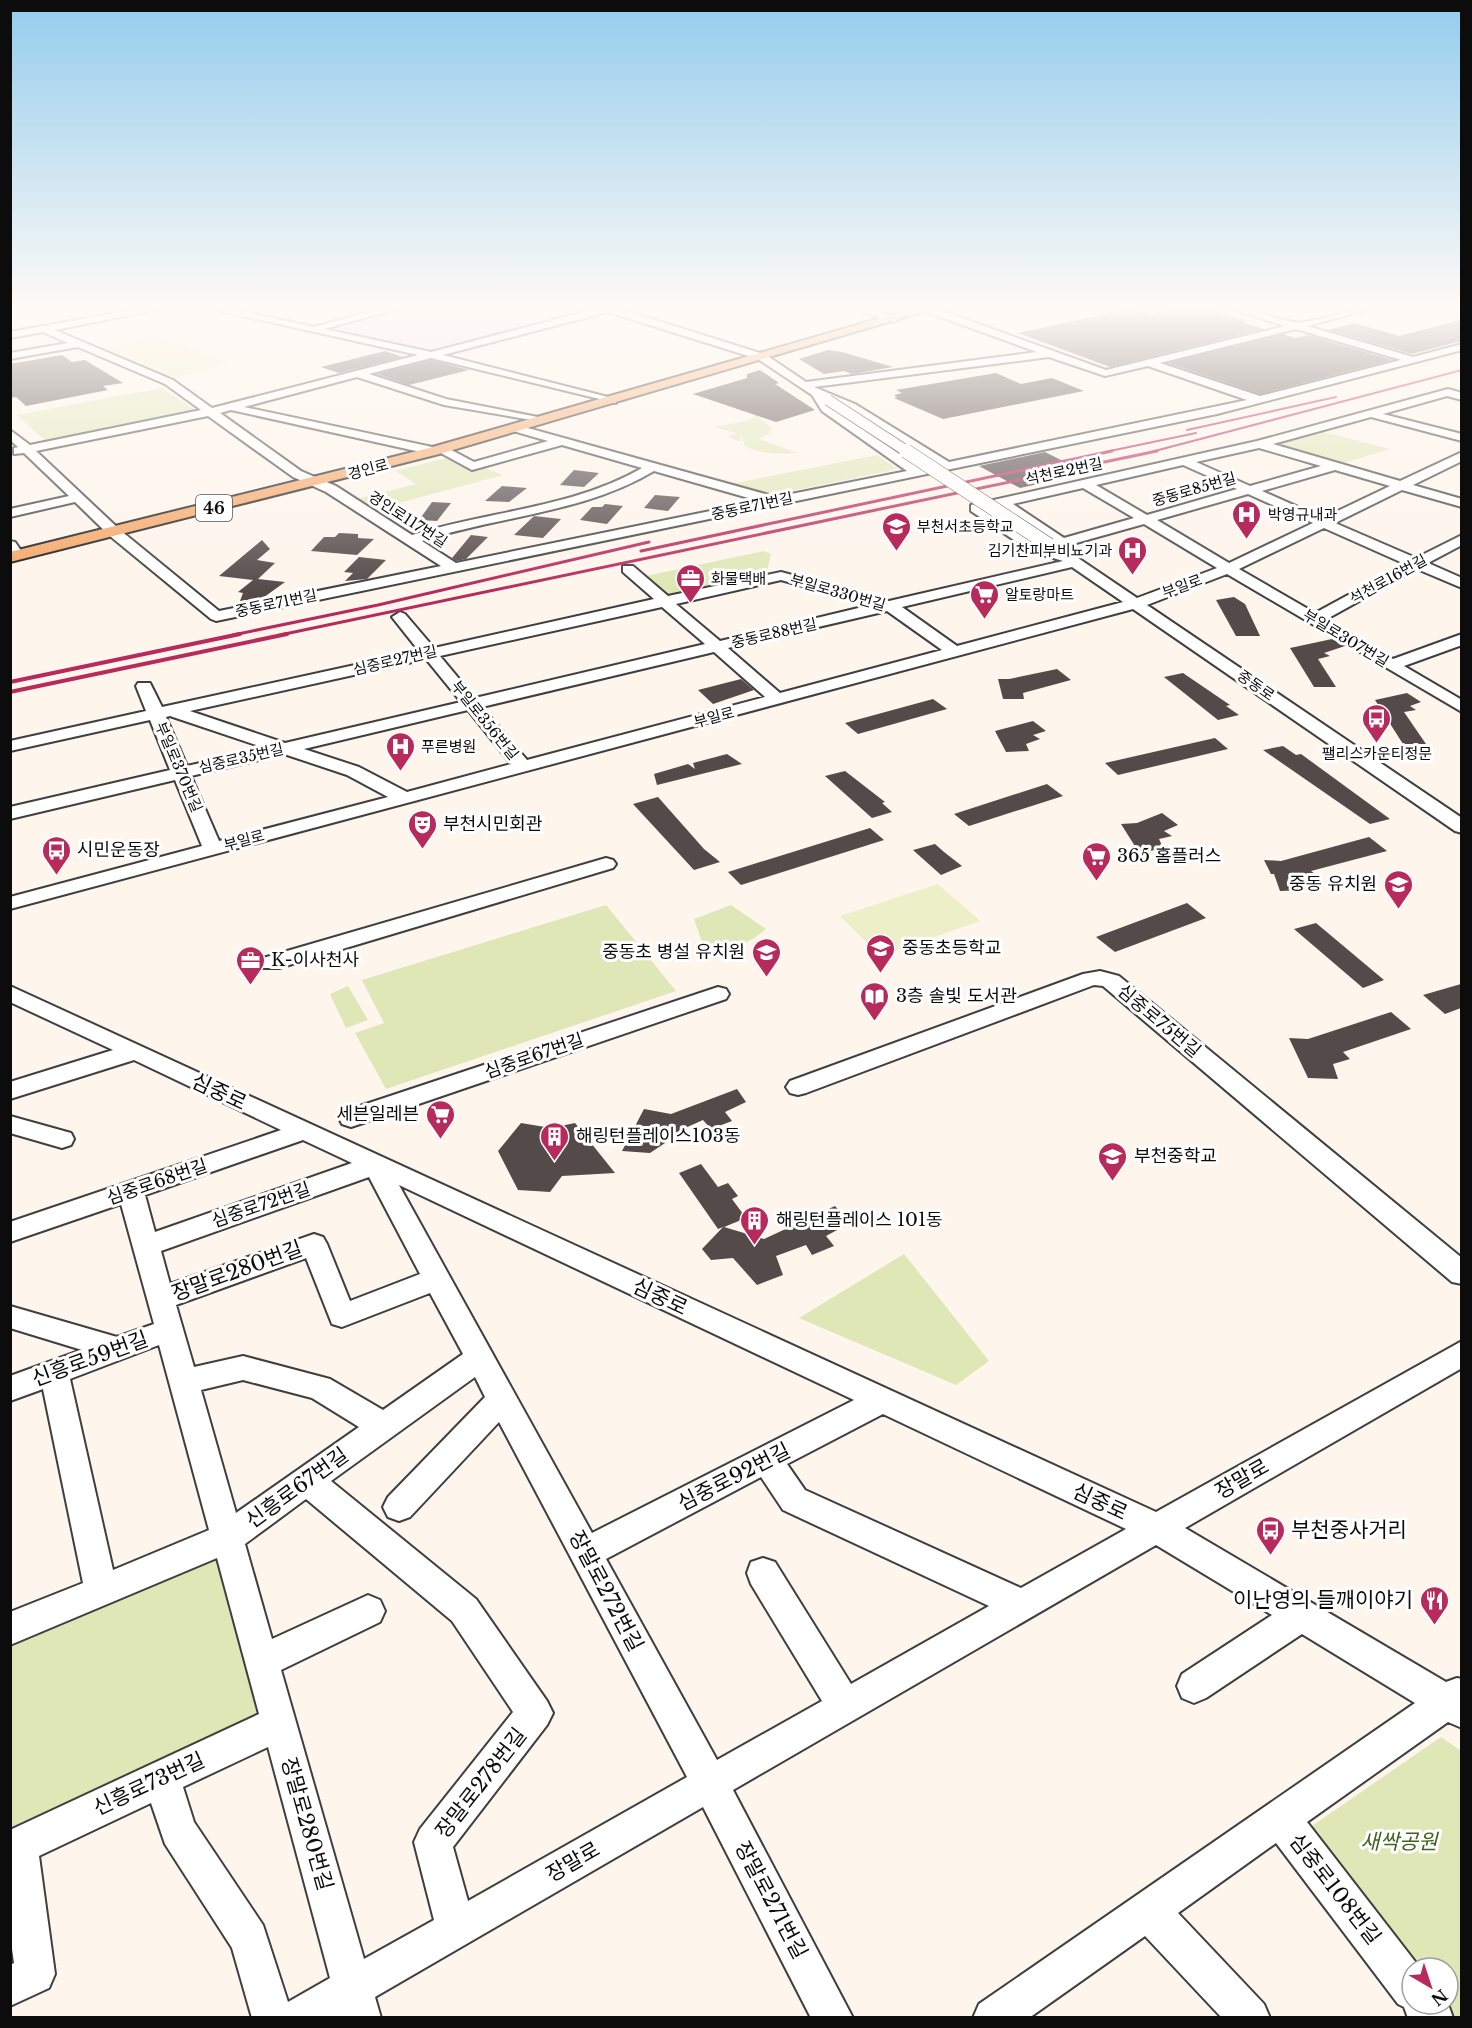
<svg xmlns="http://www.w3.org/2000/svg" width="1472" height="2028" font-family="'Libre Baskerville','Noto Sans KR',serif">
<rect width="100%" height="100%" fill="#fef5ec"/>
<path fill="#e7e0eb" d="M397 308H606L436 354 315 329Z"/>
<g fill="#dfe7b7">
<path d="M1241 308H1307L1334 316 1298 325Z"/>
<path d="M162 388 199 412 48 443 17 415Z"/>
<path d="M755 415 772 428 769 434 759 439 797 453C779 454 761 455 745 446L741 435 740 442 729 437 736 433 714 427 750 420Z"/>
<path d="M1315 430 1390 449 1334 466 1259 444Z"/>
<path d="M877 455 898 469 772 495 731 484Z"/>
<path d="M454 456 503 475 376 509 358 499 416 484 395 471Z"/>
<path d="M764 551 771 554 767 571 776 576 666 600 641 577Z"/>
<path d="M606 905 676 991 386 1089 355 1033 384 1023 362 980Z"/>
<path d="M731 905 766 929C743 948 730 950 702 942L694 919Z"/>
<path d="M348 986 368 1020 346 1028 330 994Z"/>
<path d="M904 1254 989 1361 956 1385 799 1318Z"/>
<path d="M227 1538 279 1723 11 1849 10 1630Z"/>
<path d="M1441 1737 1461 1751V2017H1456L1445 2004H1448V1968H1418L1309 1828Z"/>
</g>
<g fill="#edefc9">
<path d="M280 308H355L326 318Z"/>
<path d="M155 337 229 363 174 378 108 348Z"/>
<path d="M938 884 980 921 880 956 840 916Z"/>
</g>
<g fill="#544a49">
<path d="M1179 308H1205L1248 321 1242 322 1264 329 1110 367 1018 333 1129 309 1150 315Z"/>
<path d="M1461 320V341L1412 354 1328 330 1354 323 1399 336Z"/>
<path d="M1283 334 1295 338 1308 335 1392 360 1260 394 1168 363Z"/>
<path d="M828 350 842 352 893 367 852 374 844 371 824 374 799 359Z"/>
<path d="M385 351 403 357 339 373 321 367Z"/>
<path d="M62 355 72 362 85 360 123 383 103 386 108 390 26 406 16 397 10 398V364Z"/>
<path d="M431 360 469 370 409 385 377 374Z"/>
<path d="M760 370 779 383 775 384 815 410 776 422 693 394 747 378V374Z"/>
<path d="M996 373 1021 384 1052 378 1084 391 943 419 894 398 897 397 894 395 902 393 896 390Z"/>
<path d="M1045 452 1077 468 1068 470 1072 472 1066 473 1074 476 1020 488 979 466Z"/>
<path d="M574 470 599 473 584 487 560 485Z"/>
<path d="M502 486 527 488 509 502 485 501Z"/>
<path d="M655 495 680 497 668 511 644 508Z"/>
<path d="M432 502 451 503 437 521 419 520Z"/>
<path d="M605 504 623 506 607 524 580 520 592 507H602Z"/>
<path d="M534 516 561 519 543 538 514 535Z"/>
<path d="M339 533 358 534V538L374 539 357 555 311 551 324 537H335Z"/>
<path d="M471 535 488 537 466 559 456 561 452 558Z"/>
<path d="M262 540 270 549 257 560 275 563 258 579 285 582 260 600 240 601 243 593 238 592 253 580 219 576Z"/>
<path d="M359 557 386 560 367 579 345 581 353 573 344 572Z"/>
<path d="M1234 597 1245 604 1260 636H1236L1216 600Z"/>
<path d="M1332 639 1345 646 1324 653 1330 656 1318 659 1336 687H1314L1290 648Z"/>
<path d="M1057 669 1071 680 1023 693 1024 699H1003L998 679H1009Z"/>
<path d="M1183 673 1230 705 1226 706 1239 715 1218 720 1164 677Z"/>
<path d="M741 679 754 690 713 704 698 690Z"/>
<path d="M1407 693 1421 702 1410 706 1416 710 1404 712 1426 744H1403L1375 700Z"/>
<path d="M933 699 947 709 858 734 845 723Z"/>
<path d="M1033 721 1046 731 1033 735 1040 739 1026 744 1029 751 1006 752 995 731Z"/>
<path d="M1215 738 1228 749 1118 775 1105 763Z"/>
<path d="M1283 746 1296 755 1301 754 1390 819 1370 824 1263 750Z"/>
<path d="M727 754 742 764 657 785 654 774 688 764 695 769 693 763Z"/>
<path d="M845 771 885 802 882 803 892 812 872 818 825 776Z"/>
<path d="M1047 784 1063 796 969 826 954 814Z"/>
<path d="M658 797 704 849 720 862 694 870 633 804Z"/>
<path d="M1162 813 1178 825 1164 831 1172 836 1159 839 1164 850 1138 851 1121 824 1137 823Z"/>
<path d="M870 828 884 840 741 885 728 872Z"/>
<path d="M1369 837 1387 851 1311 871 1318 876 1303 879 1307 890 1280 891 1274 874H1271L1264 860 1281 861Z"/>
<path d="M935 844 944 852 962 866 941 875 913 850Z"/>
<path d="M1187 903 1206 918 1115 952 1096 937Z"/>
<path d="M1316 923 1384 980 1363 988 1294 929Z"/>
<path d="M1461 984V1008L1445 1014 1423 995Z"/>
<path d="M1391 1012 1411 1029 1343 1052 1350 1059 1333 1064 1338 1079 1308 1078 1289 1038 1308 1039Z"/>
<path d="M737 1089 746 1102 725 1112 732 1121 711 1129 703 1120 683 1129 680 1139 668 1137 665 1143 650 1153 622 1151 644 1109 671 1114Z"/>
<path d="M521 1123 551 1128 575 1123 615 1173 562 1176 550 1192 518 1190 498 1151Z"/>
<path d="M701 1164 718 1187 728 1183 738 1196 732 1199 746 1218 724 1227 764 1239 835 1206 850 1223 826 1236 834 1246 812 1255 806 1245 776 1256 783 1275 757 1285 733 1258 711 1260 702 1249 723 1227 718 1229 679 1173Z"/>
</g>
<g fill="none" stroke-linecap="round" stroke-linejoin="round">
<defs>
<g id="minor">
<path d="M143 308H165L55 330 173 380 212 408 418 355 207 308H227L314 327 383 308H401L324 329 431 352 600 308H617L766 355 806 382 1037 352 924 311 923 308H934L1106 370 1285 326 1229 308C1253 308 1272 319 1294 322 1311 325 1350 308 1374 308L1307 326 1413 357 1462 344V350L1217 414 216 621 211 619 110 536 75 502 10 517V509L69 496 24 453 14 454V448L18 447 10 440V430L30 445 201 410 165 384 78 347 10 359V353L68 343 43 332 10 338V332ZM608 312 758 359 812 395 822 411 907 471 776 497 517 425 513 427V431L548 441 474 462 442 445 437 448 244 407 357 377 444 405 543 422V418L446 399 369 374 431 358 616 403V399L443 355ZM1296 329 1401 360 1260 396 1160 363ZM1049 357 1105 376 1148 366 1247 400 949 462 855 404 814 387ZM826 400 847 408 936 465 920 468 830 407ZM231 410 434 455 439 452 472 470 562 445 642 468C573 508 488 511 412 535L336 486 301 471 220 413ZM208 416 293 477 326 492 441 566 219 611 120 530 36 451ZM654 471 759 501 456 563 422 541C498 516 584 513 654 471Z"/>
<path d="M851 308H867L899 319 894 322Z"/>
<path d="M1448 389 1462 393V400L1447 396 1383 414 1462 434V441L1371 417 1273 444 1400 481 1462 452V461L1413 485 1462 499V507L1402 490 1335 523 1416 558 1462 535V545L1428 563 1462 578V588L1417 569 1325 620 1393 659 1462 634V645L1404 666 1462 700V712L1227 574 1147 605 1462 818V833L1455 831 1133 609 10 909V897L202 846 175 780 10 819V807L170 770 150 720 10 751V741L146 711 136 686 138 683H150L162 707 419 651 392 617 400 612 405 614 434 648 654 599 623 572V566H633L668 596 781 572 889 601 1063 561 1030 551 971 511V505L1257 441ZM1259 448 1321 466 1250 486 1196 462ZM1183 465 1237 489 1147 515 1096 485ZM1335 470 1390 486 1323 518 1262 491ZM1083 488 1134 518 1064 538 1013 504ZM1248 494 1313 523 1229 563 1157 520ZM1000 507 1055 545 1056 549 1040 545 987 509ZM1144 524 1217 568 1137 598 1072 554 1069 545ZM1324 528 1405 564 1315 613 1239 569ZM1072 567 1123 602 957 646 902 607ZM781 580 871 605 720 641 676 604ZM662 607 705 644 475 698 440 656ZM887 611 942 650 780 693 728 648ZM714 652 765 697 527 760 482 707ZM426 659 461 702 285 743 190 711ZM468 710 511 764 407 792 359 767 304 749ZM170 716 265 748 187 766 166 717ZM284 754 347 775 388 797 219 841 191 776Z"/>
<path d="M10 541 15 542 24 555 22 558 17 559 10 556Z"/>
<path d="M606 858 613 860 616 864 613 868 279 968H263L260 963 263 958Z"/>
<path d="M1100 971 1119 976 1462 1258V1284L1452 1282 1103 986 1094 985 806 1093 798 1095 790 1093 786 1087 790 1081 1083 974Z"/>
<path d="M10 986 1156 1512 1462 1341V1368L1185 1528 1446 1682 1457 1678 1462 1679V1728L1448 1722 1307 1822 1420 1968H1412V2004H1448L1453 2018H1408L1404 2007 1398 2004 1276 1843 1178 1913 1264 2004 1270 2018H1222L1145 1936 1029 2018H973L979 2004 1415 1703 1302 1634 1206 1698 1194 1703 1182 1698 1177 1686 1182 1674 1272 1615 1156 1545 733 1790 853 2018H811L703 1807 375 1997 381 2018H252L232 1948 165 1844 151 1803 39 1856 55 1974 49 1988 10 2006V1965L14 1963 10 1935V1830L259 1714 217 1558 10 1645V1612L83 1583 43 1389 10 1401V1376L82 1350 10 1328V1306L117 1337 154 1324 121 1204 10 1242V1222L281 1130 134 1060 10 1099V1082L113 1050 10 1002ZM303 1140 352 1163 155 1232 145 1195ZM369 1177 420 1274 350 1301 327 1244 323 1237 314 1234 170 1284 161 1251ZM399 1185 854 1400 592 1533ZM306 1258 332 1324 342 1327 430 1293 463 1354 383 1410 330 1379 243 1356 194 1367 176 1305ZM159 1345 209 1530 113 1570 70 1379ZM475 1377 485 1397 388 1497 383 1507 388 1517 399 1521 410 1517 499 1422 687 1777 468 1901 453 1847 547 1725 553 1713 547 1701 476 1599 331 1481ZM243 1380 312 1398 359 1427 236 1513 201 1390ZM883 1414 1126 1529 1021 1588 805 1490 787 1464ZM761 1477 783 1510 989 1606 851 1684 775 1562 763 1558 751 1562 747 1573 751 1584 822 1701 717 1760 606 1559ZM306 1499 452 1621 513 1712 420 1829 414 1842 434 1920 364 1959 281 1670 380 1622 385 1611 380 1600 368 1595 272 1639 245 1544ZM268 1747 330 1978 288 2002 263 1925 194 1822 183 1787Z"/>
<path d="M718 987 726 989 729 994 726 999 360 1124 351 1127 342 1124 339 1118 342 1112Z"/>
<path d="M10 1116 71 1133 74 1139 71 1145 62 1148 10 1133Z"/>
</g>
<path id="major" d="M916 308H936L439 454 10 562V552L429 448Z"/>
</defs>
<use href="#minor" stroke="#3f3f3f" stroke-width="4"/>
<use href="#major" stroke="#1d1d1d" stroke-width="4"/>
<use href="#minor" fill="#fff" fill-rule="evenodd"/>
<use href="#major" fill="#f4a667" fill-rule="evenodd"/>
<g stroke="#b72a5c" stroke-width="2">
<path d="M1187 430 1336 397"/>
<path d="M1105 452 1196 433"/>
<path d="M1151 452 1462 370"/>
</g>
<g stroke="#b72a5c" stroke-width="3">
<path d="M641 551 1112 451"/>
<path d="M233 635 378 605 649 542"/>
<path d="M280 635 1157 451"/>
</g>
<g stroke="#b72a5c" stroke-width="4">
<path d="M10 682 240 634"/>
<path d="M10 692 287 634"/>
</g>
<defs>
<path id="minor-bridge-far1" d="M828 400 908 452"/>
<path id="minor-bridge" d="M906 451 1049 545"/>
</defs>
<use href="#minor-bridge-far1" stroke="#3f3f3f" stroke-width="12" stroke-linecap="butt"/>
<use href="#minor-bridge" stroke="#3f3f3f" stroke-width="15" stroke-linecap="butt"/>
<use href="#minor-bridge-far1" stroke="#fff" stroke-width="10"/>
<use href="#minor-bridge" stroke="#fff" stroke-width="14"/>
</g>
<linearGradient id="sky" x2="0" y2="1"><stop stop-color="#93cced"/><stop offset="0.52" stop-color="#fffaf6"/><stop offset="1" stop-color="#fffaf6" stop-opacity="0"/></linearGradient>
<rect width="1472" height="592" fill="url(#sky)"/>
<defs>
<symbol id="hospital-pin" viewBox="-11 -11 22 30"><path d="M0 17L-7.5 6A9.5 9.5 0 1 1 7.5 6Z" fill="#b72a5c" stroke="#fff"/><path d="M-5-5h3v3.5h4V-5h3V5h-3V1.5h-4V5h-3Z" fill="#fff"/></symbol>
<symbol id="school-pin" viewBox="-11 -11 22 30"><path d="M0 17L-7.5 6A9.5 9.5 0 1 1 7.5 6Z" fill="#b72a5c" stroke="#fff"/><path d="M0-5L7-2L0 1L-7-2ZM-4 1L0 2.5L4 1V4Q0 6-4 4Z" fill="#fff"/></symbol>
<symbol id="office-pin" viewBox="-11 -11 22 30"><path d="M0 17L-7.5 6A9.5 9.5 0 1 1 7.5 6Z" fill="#b72a5c" stroke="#fff"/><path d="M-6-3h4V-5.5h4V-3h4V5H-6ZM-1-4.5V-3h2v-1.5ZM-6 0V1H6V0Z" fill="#fff"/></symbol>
<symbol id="supermarket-pin" viewBox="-11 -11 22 30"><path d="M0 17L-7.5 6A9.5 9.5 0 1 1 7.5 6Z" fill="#b72a5c" stroke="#fff"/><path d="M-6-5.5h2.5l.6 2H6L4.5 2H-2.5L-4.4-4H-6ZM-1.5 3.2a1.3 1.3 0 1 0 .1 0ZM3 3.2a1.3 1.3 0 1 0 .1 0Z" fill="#fff"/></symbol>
<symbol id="bus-pin" viewBox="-11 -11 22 30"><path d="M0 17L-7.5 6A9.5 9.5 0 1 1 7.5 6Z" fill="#b72a5c" stroke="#fff"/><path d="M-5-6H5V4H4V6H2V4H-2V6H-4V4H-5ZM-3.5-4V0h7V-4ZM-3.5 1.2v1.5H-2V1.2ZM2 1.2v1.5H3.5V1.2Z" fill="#fff"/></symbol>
<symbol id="theatre-pin" viewBox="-11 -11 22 30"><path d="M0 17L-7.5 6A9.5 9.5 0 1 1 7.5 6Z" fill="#b72a5c" stroke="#fff"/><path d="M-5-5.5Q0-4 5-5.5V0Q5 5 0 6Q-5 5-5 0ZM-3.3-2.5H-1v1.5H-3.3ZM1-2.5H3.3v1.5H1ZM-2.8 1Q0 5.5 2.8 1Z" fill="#fff"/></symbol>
<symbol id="library-pin" viewBox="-11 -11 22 30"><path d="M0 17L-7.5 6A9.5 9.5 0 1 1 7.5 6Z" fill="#b72a5c" stroke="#fff"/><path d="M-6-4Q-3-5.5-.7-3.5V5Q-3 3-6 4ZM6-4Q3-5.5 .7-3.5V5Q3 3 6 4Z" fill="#fff"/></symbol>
<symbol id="building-pin" viewBox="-11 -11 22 30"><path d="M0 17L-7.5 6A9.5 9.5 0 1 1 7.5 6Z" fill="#b72a5c" stroke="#fff"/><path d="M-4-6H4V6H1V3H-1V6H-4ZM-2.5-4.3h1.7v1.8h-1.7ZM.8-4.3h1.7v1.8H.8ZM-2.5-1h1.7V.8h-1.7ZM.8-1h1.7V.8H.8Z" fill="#fff"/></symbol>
<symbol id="restaurant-pin" viewBox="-11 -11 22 30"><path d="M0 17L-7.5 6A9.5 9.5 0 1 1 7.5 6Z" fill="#b72a5c" stroke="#fff"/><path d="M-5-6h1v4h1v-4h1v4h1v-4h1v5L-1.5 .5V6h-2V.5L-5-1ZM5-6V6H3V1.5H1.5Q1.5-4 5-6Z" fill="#fff"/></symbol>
</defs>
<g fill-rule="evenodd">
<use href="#hospital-pin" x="1230" y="498" width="33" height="45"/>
<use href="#school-pin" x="880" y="510" width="33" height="45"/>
<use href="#hospital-pin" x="1116" y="534" width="33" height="45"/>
<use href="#office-pin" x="674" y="562" width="33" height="45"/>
<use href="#supermarket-pin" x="968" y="578" width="33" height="45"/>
<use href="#bus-pin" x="1360" y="702" width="33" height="45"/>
<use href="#hospital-pin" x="384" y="730" width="33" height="45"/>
<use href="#theatre-pin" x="406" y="808" width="33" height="45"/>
<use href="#bus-pin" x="40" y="834" width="33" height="45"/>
<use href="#supermarket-pin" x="1080" y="840" width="33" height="45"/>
<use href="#school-pin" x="1382" y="868" width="33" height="45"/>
<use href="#school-pin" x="864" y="932" width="33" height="45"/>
<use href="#school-pin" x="750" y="936" width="33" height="45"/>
<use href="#office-pin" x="234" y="944" width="33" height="45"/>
<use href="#library-pin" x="858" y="980" width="33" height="45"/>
<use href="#supermarket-pin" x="424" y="1098" width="33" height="45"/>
<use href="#building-pin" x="538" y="1120" width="33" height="45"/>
<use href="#school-pin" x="1096" y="1140" width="33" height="45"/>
<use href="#building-pin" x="738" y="1204" width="33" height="45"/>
<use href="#bus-pin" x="1254" y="1514" width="33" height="45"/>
<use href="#restaurant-pin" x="1418" y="1584" width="33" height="45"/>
</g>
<g text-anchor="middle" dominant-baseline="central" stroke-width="6" stroke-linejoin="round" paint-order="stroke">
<g font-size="15" fill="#0c0c0c" stroke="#fff">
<text transform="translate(368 469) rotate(-15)">경인로</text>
<text transform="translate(1064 471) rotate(-12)">석천로2번길</text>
<text transform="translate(1194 489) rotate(-16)">중동로85번길</text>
<text transform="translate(752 506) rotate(-12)">중동로71번길</text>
<text transform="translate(408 519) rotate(33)">경인로117번길</text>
<text transform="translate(1388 579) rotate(-29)">석천로16번길</text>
<text transform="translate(1182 586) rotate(-20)">부일로</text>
<text transform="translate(838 592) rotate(16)">부일로330번길</text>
<text transform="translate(276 603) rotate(-12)">중동로71번길</text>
<text transform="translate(774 633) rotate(-13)">중동로88번길</text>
<text transform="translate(1346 638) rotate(31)">부일로307번길</text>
<text transform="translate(395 660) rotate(-13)">심중로27번길</text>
<text transform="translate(1256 685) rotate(35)">중동로</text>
<text transform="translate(714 717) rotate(-15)">부일로</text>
<text transform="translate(485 720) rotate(51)">부일로356번길</text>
<text transform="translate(241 758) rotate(-13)">심중로35번길</text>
<text transform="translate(179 767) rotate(67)">부일로370번길</text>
<text transform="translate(244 840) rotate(-15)">부일로</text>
</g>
<g font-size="15" fill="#0c0c0c" stroke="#fff" text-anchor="start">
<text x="1268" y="514">박영규내과</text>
<text x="917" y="526">부천서초등학교</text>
<text x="1112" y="550" text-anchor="end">김기찬피부비뇨기과</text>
<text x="711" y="578">화물택배</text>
<text x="1005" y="594">알토랑마트</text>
<text x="421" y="746">푸른병원</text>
<text x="1377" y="753" text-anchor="middle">팰리스카운티정문</text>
</g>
<rect fill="#fff" stroke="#555" stroke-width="1.5" x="196" y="495" width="36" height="26" rx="4.5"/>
<g font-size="16" font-weight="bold" fill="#0c0c0c">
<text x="214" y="508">46</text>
</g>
<g font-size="18" fill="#0c0c0c" stroke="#fff" text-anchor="start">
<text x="443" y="824">부천시민회관</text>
<text x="77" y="850">시민운동장</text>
<text x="1117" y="856">365 홈플러스</text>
<text x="1377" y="884" text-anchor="end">중동 유치원</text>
<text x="902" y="948">중동초등학교</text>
<text x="745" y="952" text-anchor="end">중동초 병설 유치원</text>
<text x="271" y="960">K-이사천사</text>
<text x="896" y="996">3층 솔빛 도서관</text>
<text x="419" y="1114" text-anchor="end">세븐일레븐</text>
<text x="576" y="1136">해링턴플레이스103동</text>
<text x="1134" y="1156">부천중학교</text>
<text x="776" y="1220">해링턴플레이스 101동</text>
</g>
<g font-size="18" fill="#0c0c0c" stroke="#fff">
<text transform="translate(1159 1021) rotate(40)">심중로75번길</text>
<text transform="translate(534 1056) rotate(-19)">심중로67번길</text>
<text transform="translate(157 1182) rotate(-19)">심중로68번길</text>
<text transform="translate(261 1205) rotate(-19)">심중로72번길</text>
</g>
<g font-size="21" fill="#0c0c0c" stroke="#fff">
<text transform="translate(219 1092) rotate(25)">심중로</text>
<text transform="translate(237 1271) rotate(-20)">장말로280번길</text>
<text transform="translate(660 1297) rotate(25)">심중로</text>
<text transform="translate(90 1359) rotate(-20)">신흥로59번길</text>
<text transform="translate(734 1477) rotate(-27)">심중로92번길</text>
<text transform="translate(1242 1479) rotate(-30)">장말로</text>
<text transform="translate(297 1488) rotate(-36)">신흥로67번길</text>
<text transform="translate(1100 1502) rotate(25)">심중로</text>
<text transform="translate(606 1591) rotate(62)">장말로272번길</text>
<text transform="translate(481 1783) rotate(-52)">장말로278번길</text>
<text transform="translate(149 1784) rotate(-25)">신흥로73번길</text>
<text transform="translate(307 1824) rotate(74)">장말로280번길</text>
<text transform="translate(573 1862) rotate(-30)">장말로</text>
<text transform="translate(1335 1889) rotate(52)">심중로108번길</text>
<text transform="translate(771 1900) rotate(62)">장말로271번길</text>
</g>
<g font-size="21" fill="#0c0c0c" stroke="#fff" text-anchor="start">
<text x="1291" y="1530">부천중사거리</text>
<text x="1413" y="1600" text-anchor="end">이난영의 들깨이야기</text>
</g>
<g font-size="21" font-style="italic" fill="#41611f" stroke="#fff">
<text x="1399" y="1842">새싹공원</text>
</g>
</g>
<rect width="1472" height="2028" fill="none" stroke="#0c0c0c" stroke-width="24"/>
<g transform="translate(1430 1986) rotate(141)"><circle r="28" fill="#ffffff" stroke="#9e9e9e" stroke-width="1.5"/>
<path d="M0-4.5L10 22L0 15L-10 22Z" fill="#b72a5c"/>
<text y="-9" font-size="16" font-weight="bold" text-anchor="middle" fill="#0c0c0c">N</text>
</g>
</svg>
